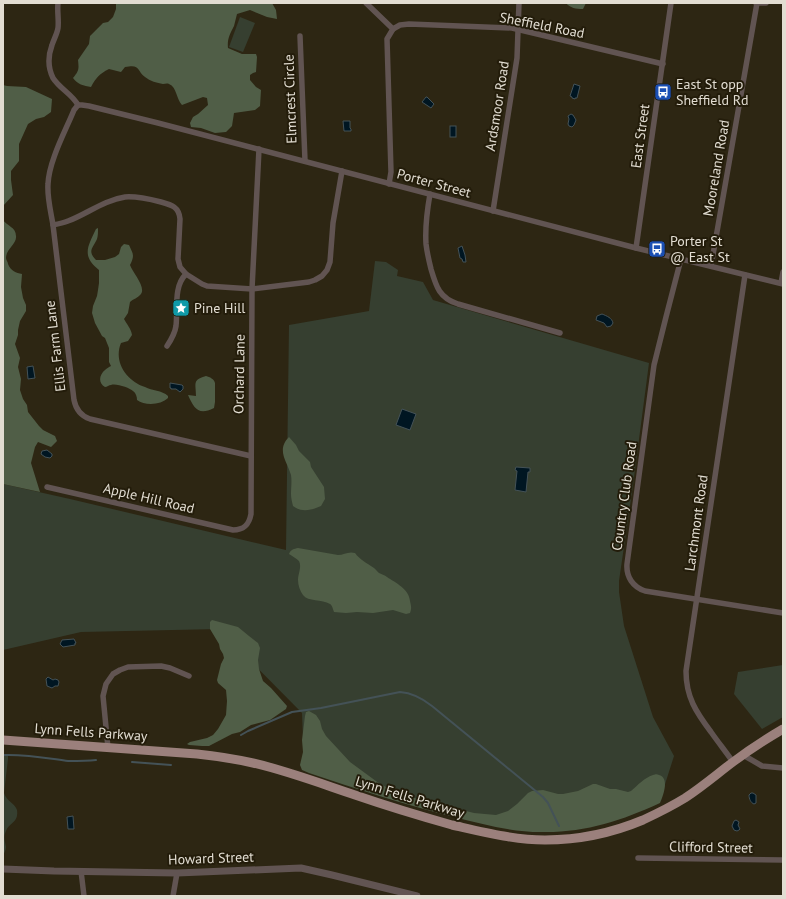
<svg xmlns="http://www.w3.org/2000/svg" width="786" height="899" font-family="'PT Sans',sans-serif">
<rect width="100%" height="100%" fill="#2d2613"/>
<g fill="#363f30">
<path d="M240 17 255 23 243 52 229 47Z"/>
<path d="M375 261 386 262 398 270 397 276 423 282 433 300 649 363 633 485 619 581V592L624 626 653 717 674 756 660 800 477 819 304 765 302 713 219 629 81 632 3 650V484L70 499 286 550 289 325 369 311Z"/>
<path d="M783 665V717L762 729 734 694 738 672Z"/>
<path d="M3 754H8V759L4 793C7 802 15 803 17 810 19 823 9 822 6 831 3 837 5 841 6 847 6 850 4 853 3 856Z"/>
</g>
<g fill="#505e47">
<path d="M116 3H272L276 10 277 19 267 17 250 10 237 14C236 18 235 22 234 26 230 34 227 39 228 48L242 54H256L257 57 256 72 253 73 250 75V80L256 87 261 90 260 106 255 110 234 113 232 126 226 132 215 133 201 128 191 127 190 123 193 117 198 114 208 105 207 98 203 97 182 105C176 99 177 87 169 84 167 83 165 84 163 84 157 83 150 81 145 77 136 70 141 64 125 67L121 72 109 69C99 74 96 78 91 87 84 86 77 84 73 78 79 71 79 69 78 60L89 44 90 36 103 23 108 22 113 17 116 9Z"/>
<path d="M566 3H586L583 9C576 9 570 8 566 3Z"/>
<path d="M3 85 7 86 26 87 52 99 51 112 44 117 36 119 28 124 19 144V161L11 171V180L13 195 3 206Z"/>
<path d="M3 220C7 226 16 227 16 236 17 244 6 249 6 258 6 260 8 262 8 264 11 271 16 273 22 274L21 287 23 298 26 305V311L20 321 18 330V335L15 344 20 358 18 367 21 379 20 390 23 399 27 405 28 412 39 426 43 430 55 436 57 441 51 447 38 442 35 447 31 463 40 492 3 484Z"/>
<path d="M98 228C98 232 98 236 97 239 93 248 87 251 96 260H105L115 257 119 254 121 247 124 244 129 245C133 254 135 255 130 265 133 273 146 287 141 294 138 298 133 299 130 302L128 313 124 319C127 325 131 328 132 335L128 341 121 343C113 362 127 381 145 387 152 391 162 390 168 396V398C161 405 145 406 137 400 137 397 136 393 133 391 130 388 116 383 111 385 109 385 107 387 105 387 98 383 99 375 105 370 107 368 109 367 111 366L109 362V348L105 338 102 336 95 323 92 313 93 306 97 296 98 290 99 283V270C81 256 88 246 96 229Z"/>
<path d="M206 376C210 377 214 379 215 383V402L214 408C198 416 194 408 188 395L196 396C196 383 192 380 206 376Z"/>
<path d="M289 437 296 445 299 451 310 462 311 467 324 487 325 499 321 506C312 510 302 513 293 506 292 502 291 498 291 494 291 488 292 481 291 475 287 461 276 450 289 437Z"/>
<path d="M298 548 338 555C344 555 348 551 355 553 360 560 367 563 374 568 376 570 377 571 379 573 381 574 385 575 387 577 396 583 409 589 410 601 411 606 412 608 410 613L406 614 393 610 373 613 357 612 346 613 334 612C333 609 332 605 330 604 322 599 308 602 303 595 300 591 298 585 298 580 298 574 302 567 299 561 296 558 292 556 289 554 291 549 294 549 298 548Z"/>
<path d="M212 620 238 627 249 636 258 643 260 648 258 660 259 669 263 681 271 688 287 706 286 709 270 720 251 725 240 732 232 734 209 746H202L189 745 187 744 190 742 207 738 213 735 218 729 226 715 227 701 226 690 218 683 217 680 221 664 224 658 223 654 220 649 219 644 210 629V622Z"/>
<path d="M309 711 316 715 320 721 322 729 326 736 350 762 380 784 402 795 474 813 496 815 508 811 517 804 528 793 532 791 543 790 558 794H563L578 791 593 784H596L610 789H616L628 792 631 791C638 785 644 778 653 775 656 774 657 774 659 775 670 778 663 796 660 803 621 821 584 833 541 832 511 832 482 824 454 817 405 805 357 789 309 773L302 770 300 765 303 752 302 740 305 716 306 712Z"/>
</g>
<g fill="#001622" stroke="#445257">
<path d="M574 84 580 86 577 98H575V99L572 98V97L570 96Z"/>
<path d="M426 97H427L434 104 431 108 422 102Z"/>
<path d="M571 114 573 115 576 120 574 125 572 127 569 126 568 124 569 119 568 116Z"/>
<path d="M343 121H350V128L351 129V131H344Z"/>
<rect x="450" y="126" width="6" height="11"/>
<path d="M462 246 465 255 466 262H463L462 259 460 258 458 248Z"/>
<path d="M602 314C607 316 612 318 613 323L611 326 607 327 604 323 596 320 597 316Z"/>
<path d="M33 366 35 378 28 379 27 367Z"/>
<path d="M170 383 182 385 183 386V389L180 392 176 389H171V388H170Z"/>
<path d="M402 409 416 414 410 430 396 425Z"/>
<path d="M47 450 52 454V456L50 458 45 457 41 454 42 451Z"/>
<path d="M516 467 530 468V472H528L526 492 515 490 517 471 515 470Z"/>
<path d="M74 639 76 643H75V645L63 647 60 644 62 640Z"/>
<path d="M48 677 53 680 55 679 58 680 59 682 58 686H55L52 688 47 686 46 679Z"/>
<path d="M751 793H753L756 795V803L754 804C751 803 749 799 749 795Z"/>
<path d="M73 816 74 829H68L67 817Z"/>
<path d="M736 820 739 822 738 825 740 829 739 830 737 831 734 830 732 826 734 821Z"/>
</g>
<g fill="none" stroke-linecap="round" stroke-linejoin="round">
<g stroke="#445257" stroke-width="2">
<path d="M241 735 248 731 292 712 321 708 400 692C413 693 422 698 432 706L543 797 548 803 559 826"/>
<path d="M3 755C25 754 46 758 68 761 78 761 87 761 96 760"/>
<path d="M132 762 171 765"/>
</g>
<g stroke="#615452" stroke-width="5.5">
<path d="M58 3C57 11 59 20 58 28 57 34 54 39 52 45 48 56 48 68 53 78 60 89 72 94 78 105"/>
<path d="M366 3 393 29 387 39 391 172 389 184"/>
<path d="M756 3H766"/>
<path d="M393 29 400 25 409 24 512 28 663 64"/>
<path d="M300 36 305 161"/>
<path d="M78 105H82L89 106 158 123 636 248 783 284"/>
<path d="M78 105 74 110C65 132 49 161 48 184 47 198 51 212 53 225L74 400C76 410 81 416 90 419L251 456"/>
<path d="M430 194C427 211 425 228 426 244 427 252 429 261 431 269 436 286 439 298 458 304L560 333"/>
<path d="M493 211 517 58 519 3"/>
<path d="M53 225C58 224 63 223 68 221 87 214 104 200 125 197 137 196 149 199 161 202 172 205 179 207 180 219L178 259 180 267 186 274C173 287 178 309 176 326 175 333 171 340 167 346"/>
<path d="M636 248 671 3"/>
<path d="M681 259 666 317 654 365 627 564C626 577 633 587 645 591L783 613"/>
<path d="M711 266 757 3"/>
<path d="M186 274 202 284 207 286 252 289 309 282 315 280 322 276 327 270 330 262 333 223 342 171"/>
<path d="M781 283 783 272"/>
<path d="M47 487 233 530C244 530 249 525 251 514L252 289 259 149"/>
<path d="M108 748 103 696 106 684 113 674 120 670 128 667 161 666 170 668 189 676"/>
<path d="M743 755 762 766 783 768"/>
<path d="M733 762C726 752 718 742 711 732 696 712 686 697 686 671L745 275"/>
<path d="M638 858 783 860"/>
<path d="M81 871 84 896"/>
<path d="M173 896 177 873"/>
</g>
<path stroke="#615452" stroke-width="7" d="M3 869 54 871 177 873 301 868 332 875 417 896"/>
<path stroke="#9b807c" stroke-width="9" d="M3 740 197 754C216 756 235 759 253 763 288 771 322 784 355 795 387 806 420 816 452 825 483 832 514 840 545 840 579 840 612 833 643 820 658 813 672 806 685 798 702 787 717 774 733 762 749 750 766 739 783 729"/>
</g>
<defs>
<symbol id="bus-square" viewBox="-11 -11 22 22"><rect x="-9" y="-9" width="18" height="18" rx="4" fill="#1a4fb4" stroke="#231c0a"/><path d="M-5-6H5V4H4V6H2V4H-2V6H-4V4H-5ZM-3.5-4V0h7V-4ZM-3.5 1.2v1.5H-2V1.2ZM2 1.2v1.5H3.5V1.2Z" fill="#fff"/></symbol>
<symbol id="sight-square" viewBox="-11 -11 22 22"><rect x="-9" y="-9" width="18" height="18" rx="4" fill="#0f9aa8" stroke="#231c0a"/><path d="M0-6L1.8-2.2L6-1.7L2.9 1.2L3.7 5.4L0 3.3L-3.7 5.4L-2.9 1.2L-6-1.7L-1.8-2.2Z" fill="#fff"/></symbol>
</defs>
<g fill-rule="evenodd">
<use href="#bus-square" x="653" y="82" width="20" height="20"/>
<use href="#bus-square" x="647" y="239" width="20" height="20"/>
<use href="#sight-square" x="171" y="298" width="20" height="20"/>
</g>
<g text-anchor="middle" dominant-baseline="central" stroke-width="4" stroke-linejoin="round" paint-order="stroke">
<g font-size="14" fill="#e2ddd2" stroke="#231c0a">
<text transform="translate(542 25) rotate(11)">Sheffield Road</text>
<text transform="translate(290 99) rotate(-92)">Elmcrest Circle</text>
<text transform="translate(497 106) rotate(-81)">Ardsmoor Road</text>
<text transform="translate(640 136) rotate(-82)">East Street</text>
<text transform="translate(716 168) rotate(-80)">Mooreland Road</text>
<text transform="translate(434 183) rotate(15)">Porter Street</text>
<text transform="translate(55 346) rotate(-97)">Ellis Farm Lane</text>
<text transform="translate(239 374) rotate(-89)">Orchard Lane</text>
<text transform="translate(624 496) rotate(-82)">Country Club Road</text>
<text transform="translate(149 498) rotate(13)">Apple Hill Road</text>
<text transform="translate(696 523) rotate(-82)">Larchmont Road</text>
<text transform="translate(91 732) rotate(4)">Lynn Fells Parkway</text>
<text transform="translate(410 797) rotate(17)">Lynn Fells Parkway</text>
<text transform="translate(711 847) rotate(1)">Clifford Street</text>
<text transform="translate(211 858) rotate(-2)">Howard Street</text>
</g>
<g font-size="14" fill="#e2ddd2" stroke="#231c0a" text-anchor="start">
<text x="676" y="84">East St opp<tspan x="676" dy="16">Sheffield Rd</tspan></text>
<text x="670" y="241">Porter St<tspan x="670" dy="16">@ East St</tspan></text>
<text x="194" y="308">Pine Hill</text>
</g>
</g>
<rect width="786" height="899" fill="none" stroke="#e2ddd2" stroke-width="8"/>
</svg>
